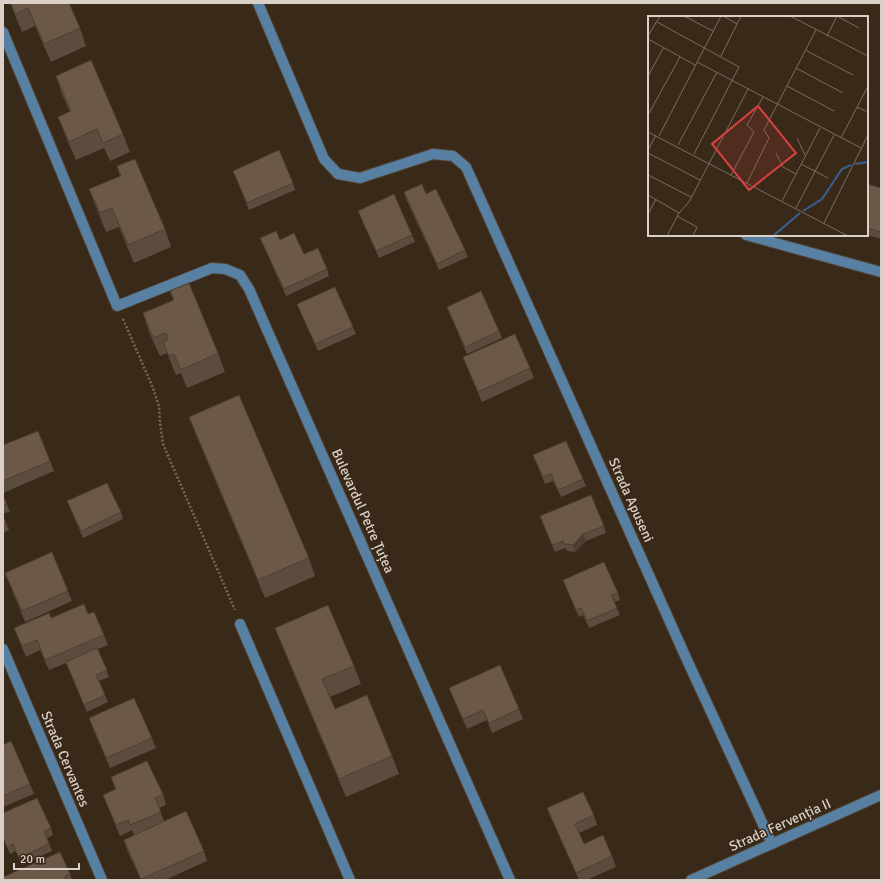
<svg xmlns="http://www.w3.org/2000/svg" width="884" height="883" font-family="Signika,sans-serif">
<rect width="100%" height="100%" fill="#392919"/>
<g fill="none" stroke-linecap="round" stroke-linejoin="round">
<defs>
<g id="minor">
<path d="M258 3 324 159 338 174 360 178 433 154 453 156 466 167 687 660 772 844"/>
<path d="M3 32 117 306 212 268 225 269 240 275 249 289 510 880"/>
<path d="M746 235 881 272"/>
<path d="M240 624 350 880"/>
<path d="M3 649 102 880"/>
<path d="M691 880 881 795"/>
</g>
</defs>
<use href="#minor" stroke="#534435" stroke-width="12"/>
<path stroke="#75675a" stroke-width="2.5" stroke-dasharray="2 2" stroke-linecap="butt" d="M123 319 153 388 159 406 160 423 163 444 235 610"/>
<use href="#minor" stroke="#5780a2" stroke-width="10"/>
</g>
<g fill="#5c4c3d">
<path d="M10 3H69L80 28 86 46 51 62 35 26 22 32Z"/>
<path d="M56 76 123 134 130 152 110 161 104 148 76 160 65 135 58 117 70 112 62 94Z"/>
<path d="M117 166 165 229 171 247 134 263 119 227 106 232 96 207 89 189 120 176Z"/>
<path d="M233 171 293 183 295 190 249 210Z"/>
<path d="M867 184 881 188V239L867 235Z"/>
<path d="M404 192 426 194 465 250 468 257 439 270 406 199Z"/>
<path d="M358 211 412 235 415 242 379 258Z"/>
<path d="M260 238 304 254 327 269 329 276 286 296Z"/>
<path d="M170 291 218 353 225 372 187 388 181 373 176 375 167 353 160 356 149 332 143 313 173 300Z"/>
<path d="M297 304 353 327 356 334 318 351Z"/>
<path d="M447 307 499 331 502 338 467 354Z"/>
<path d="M463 357 530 368 534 378 482 402 467 367Z"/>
<path d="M189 417 309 558 315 576 265 598 196 435Z"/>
<path d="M3 445 50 461 54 471 3 493Z"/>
<path d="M533 455 583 479 586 486 561 497 553 481 545 484Z"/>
<path d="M3 495 7 505 10 512 3 513Z"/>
<path d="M67 501 121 512 123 519 83 538Z"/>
<path d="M3 516 9 530 3 533Z"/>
<path d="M540 516 604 526 606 533 586 541 575 552 567 551 565 548 555 552Z"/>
<path d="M5 573 68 591 72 601 25 622Z"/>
<path d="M563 580 618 593 620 600 614 602 620 615 589 628 583 615 579 617Z"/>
<path d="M88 614 104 635 108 645 98 649 109 677 99 681 108 702 87 712 66 663 49 670 40 650 26 657 14 628Z"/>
<path d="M275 628 354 666 361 684 330 697 335 709 392 756 399 774 346 797 282 646Z"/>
<path d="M449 688 519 709 523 719 492 733 487 720 467 729 453 698Z"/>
<path d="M89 718 152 738 156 748 110 768 93 728Z"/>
<path d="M3 745 30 784 34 794 3 807Z"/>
<path d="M111 777 163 794 166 805 159 808 164 821 204 851 207 861 165 880H141L127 850 124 840 134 835 132 830 120 836 107 805 103 795 115 789Z"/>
<path d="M547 808 594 815 597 825 579 833 584 844 612 856 616 867 586 880H579L551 818Z"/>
<path d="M3 813 51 828 53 835 47 838 52 851 22 865 16 851 10 854 3 839Z"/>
<path d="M70 874 72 880H4Z"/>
</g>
<path fill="#4b3e32" d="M583 534 586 541 575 552 573 545Z"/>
<g fill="#6b5847" stroke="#4b3e32">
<path d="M11 3H69L80 28 44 44 28 8 15 14Z"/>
<path d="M91 60 123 134 103 143 97 129 69 142 58 117 71 111 56 76Z"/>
<path d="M279 150 293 183 247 203 233 171Z"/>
<path d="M135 159 165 229 128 245 112 208 100 213 89 189 121 176 117 166Z"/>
<path d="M422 184 426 194 436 189 465 250 437 264 404 192Z"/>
<path d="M867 184 881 188V232L867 228Z"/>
<path d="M394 194 412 235 376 251 358 211Z"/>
<path d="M276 231 280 240 294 233 304 254 318 248 327 269 284 289 260 238Z"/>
<path d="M189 283 218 353 181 370 174 354 169 356 163 342 168 339 166 333 153 338 143 313 174 300 170 291Z"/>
<path d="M335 287 353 327 315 344 297 304Z"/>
<path d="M481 291 499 331 465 347 447 307Z"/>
<path d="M515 334 530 368 478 392 463 357Z"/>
<path d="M239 395 309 558 258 580 189 417Z"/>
<path d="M38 431 50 461 3 481V445Z"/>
<path d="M566 441 583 479 558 490 551 474 543 477 533 455Z"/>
<path d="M107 483 121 512 81 531 67 501Z"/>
<path d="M3 495 7 505H3Z"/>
<path d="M591 495 604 526 583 534 573 545 564 544 563 541 552 545 540 516Z"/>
<path d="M3 516 6 523 3 525Z"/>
<path d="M52 552 68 591 22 611 5 573Z"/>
<path d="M604 562 618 593 611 595 617 608 587 621 581 608 576 610 563 580Z"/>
<path d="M84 604 88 614 94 612 104 635 45 660 37 640 22 646 14 628 49 613 51 618Z"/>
<path d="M328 605 354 666 322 679 335 709 367 695 392 756 339 779 275 628Z"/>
<path d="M97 648 107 670 96 675 105 695 84 705 66 662Z"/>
<path d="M500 665 519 709 489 723 483 710 463 719 449 688Z"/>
<path d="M134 698 152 738 106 758 89 718Z"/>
<path d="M11 741 30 784 3 796V745Z"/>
<path d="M147 761 163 794 155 798 161 812 130 825 128 820 116 825 103 795 116 789 111 777Z"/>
<path d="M583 792 594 815 575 824 584 844 603 835 612 856 576 873 547 808Z"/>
<path d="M37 798 51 828 44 831 49 844 19 858 13 844 7 847 3 837V813Z"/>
<path d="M186 811 204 851 141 879 124 840Z"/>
<path d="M60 852 70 874 65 876 66 880H4L3 877Z"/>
</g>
<g text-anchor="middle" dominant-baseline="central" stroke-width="3" stroke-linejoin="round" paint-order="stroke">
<g font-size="14" fill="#dbd0c7" stroke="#392919">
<text transform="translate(631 500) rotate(66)">Strada Apuseni</text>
<text transform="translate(363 511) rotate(66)">Bulevardul Petre Țuțea</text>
<text transform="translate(65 759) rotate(67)">Strada Cervantes</text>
<text transform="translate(780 825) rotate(-24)">Strada Fervenția II</text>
</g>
</g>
<g transform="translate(648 16)">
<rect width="220" height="220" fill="#392919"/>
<path fill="none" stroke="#376093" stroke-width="2" d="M207 148 220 146M155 195 174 183 194 153 203 149M125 220 152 197"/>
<path fill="none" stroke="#7a6c5f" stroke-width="1" d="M36 0 65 15M75 0 89 8M142 0 220 40M189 0 211 12M9 6 91 51 46 138M0 20 12 0M179 20 189 0M0 23 47 49M157 34 205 59M73 40 93 0M49 46 213 132M148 52 195 77M0 60 16 31M139 70 186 95M209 91 220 96M0 99 32 41M0 116 200 220M11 120 73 0M149 122 157 139M193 122 220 70M30 129 69 56M0 134 8 119M0 137 52 164M128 137 135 151 148 158M153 148 180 162M0 159 43 181M83 159 106 116 99 109 115 81M99 167 121 122 116 114 168 14M0 179 31 197M134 185 172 112M148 192 186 119M0 198 8 183M29 200 49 211 45 220M176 207 220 119M19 220 31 197 41 186 100 73"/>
<path fill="#d74140" fill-opacity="0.15" stroke="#d74140" stroke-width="2" d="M110 90 148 137 101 174 64 128Z"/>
<rect width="220" height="220" fill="none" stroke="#dbd0c7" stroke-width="2"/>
</g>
<rect width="884" height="883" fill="none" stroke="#dbd0c7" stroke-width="8"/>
<path d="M14 863v6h65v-6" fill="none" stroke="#dbd0c7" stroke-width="2"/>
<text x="20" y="863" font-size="12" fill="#dbd0c7" stroke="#392919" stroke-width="3" paint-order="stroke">20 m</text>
</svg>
